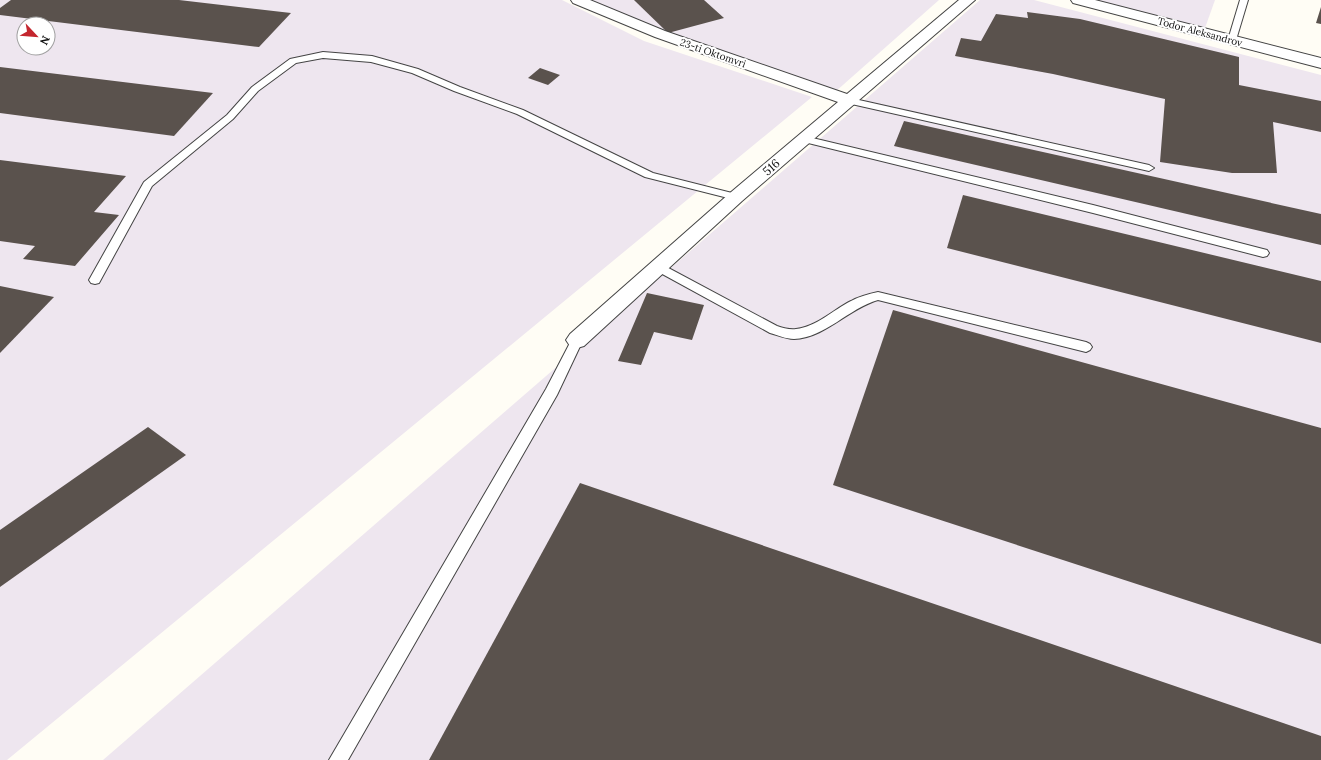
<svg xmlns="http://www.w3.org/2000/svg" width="1321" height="760" font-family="Lora,serif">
<rect width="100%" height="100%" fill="#fffdf5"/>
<g fill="#eee6ef" fill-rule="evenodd">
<path d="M0 0H562L644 41 812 97 7 760H0ZM24 24H48V48H24Z"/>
<path d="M586 0H939L835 92 666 33Z"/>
<path d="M980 0H1034L1321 75V760H103Z"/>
<path d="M1097 0H1215L1205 28Z"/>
</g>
<g fill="#5a524d">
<path d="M11 0H179L291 13 259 47 0 15V8Z"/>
<path d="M634 0H704L724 18 668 33Z"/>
<path d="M1321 7V24L1316 23Z"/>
<path d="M1027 12 1080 19 1239 57V85L1321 101V132L1273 122 1277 173H1232L1160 162 1165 99 1053 74 955 56 961 38 981 41 996 14 1028 18Z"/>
<path d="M0 67 213 93 174 136 0 113Z"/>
<path d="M540 68 560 75 548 85 528 78Z"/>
<path d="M904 121 1321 214V245L894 146Z"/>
<path d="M0 160 126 176 94 212 119 215 75 266 23 259 35 246 0 241Z"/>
<path d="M963 195 1321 281V343L947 248Z"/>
<path d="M0 286 54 297 0 353Z"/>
<path d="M647 293 704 305 692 340 654 332 641 365 618 361Z"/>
<path d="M893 310 1321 428V644L833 485Z"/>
<path d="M148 427 186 455 0 587V530Z"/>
<path d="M580 483 1321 736V760H429Z"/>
</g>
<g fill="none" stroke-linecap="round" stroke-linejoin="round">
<defs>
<g id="service">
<path d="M1240 0H1248L1236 40 1232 43 1228 40Z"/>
<path d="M323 52 372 56 418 69 460 87 523 110 653 173 740 195 741 197 740 199 736 200 645 177 517 114 454 91 412 73 371 62 323 58 296 63 258 91 233 119 152 186 99 283 95 284 91 283 89 280 144 182 227 115 252 87 290 59Z"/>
<path d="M850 98 1149 165 1154 168 1149 171 847 103 845 101 847 99Z"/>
<path d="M804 136 1093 205 1263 249 1267 250 1269 253 1267 256 1263 257 1093 213 800 141 799 139Z"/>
<path d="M659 263 777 326C783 328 790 330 796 329 816 327 833 310 851 301 860 296 869 294 878 292L1086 342 1090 344 1092 347 1090 350 1086 352 878 300C849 308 825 338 794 339 786 339 777 335 770 333L655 270 653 267 655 264Z"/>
<path d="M577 335 581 337 583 340 557 395 348 760H329L546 389 573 337Z"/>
</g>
<g id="minor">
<path d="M571 0H590L665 31 847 94 959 0H975L742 201 584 346 577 348 570 346 566 340 570 334 730 193 838 102 655 37 573 3Z"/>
<path d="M1071 0H1095L1321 58V68L1073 3Z"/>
</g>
</defs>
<use href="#service" stroke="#444" stroke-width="2"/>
<use href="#minor" stroke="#444" stroke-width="2"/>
<use href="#service" fill="#fff" fill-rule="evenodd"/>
<use href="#minor" fill="#fff" fill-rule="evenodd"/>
</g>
<g text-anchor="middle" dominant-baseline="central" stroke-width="4" stroke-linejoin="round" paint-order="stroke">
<g font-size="10" fill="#111" stroke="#fff">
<text transform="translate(1200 32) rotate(15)">Todor Aleksandrov</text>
<text transform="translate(713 53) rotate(19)">23-ti Oktomvri</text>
</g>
<g font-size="12" fill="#111" stroke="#fff">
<text transform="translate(771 167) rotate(-41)">516</text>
</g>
</g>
<g transform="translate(36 36) rotate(116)"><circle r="19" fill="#ffffff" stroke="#a0a0a0"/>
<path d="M0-3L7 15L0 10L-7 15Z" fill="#c4262e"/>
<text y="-6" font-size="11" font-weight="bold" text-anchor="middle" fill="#111111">N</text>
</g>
</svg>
